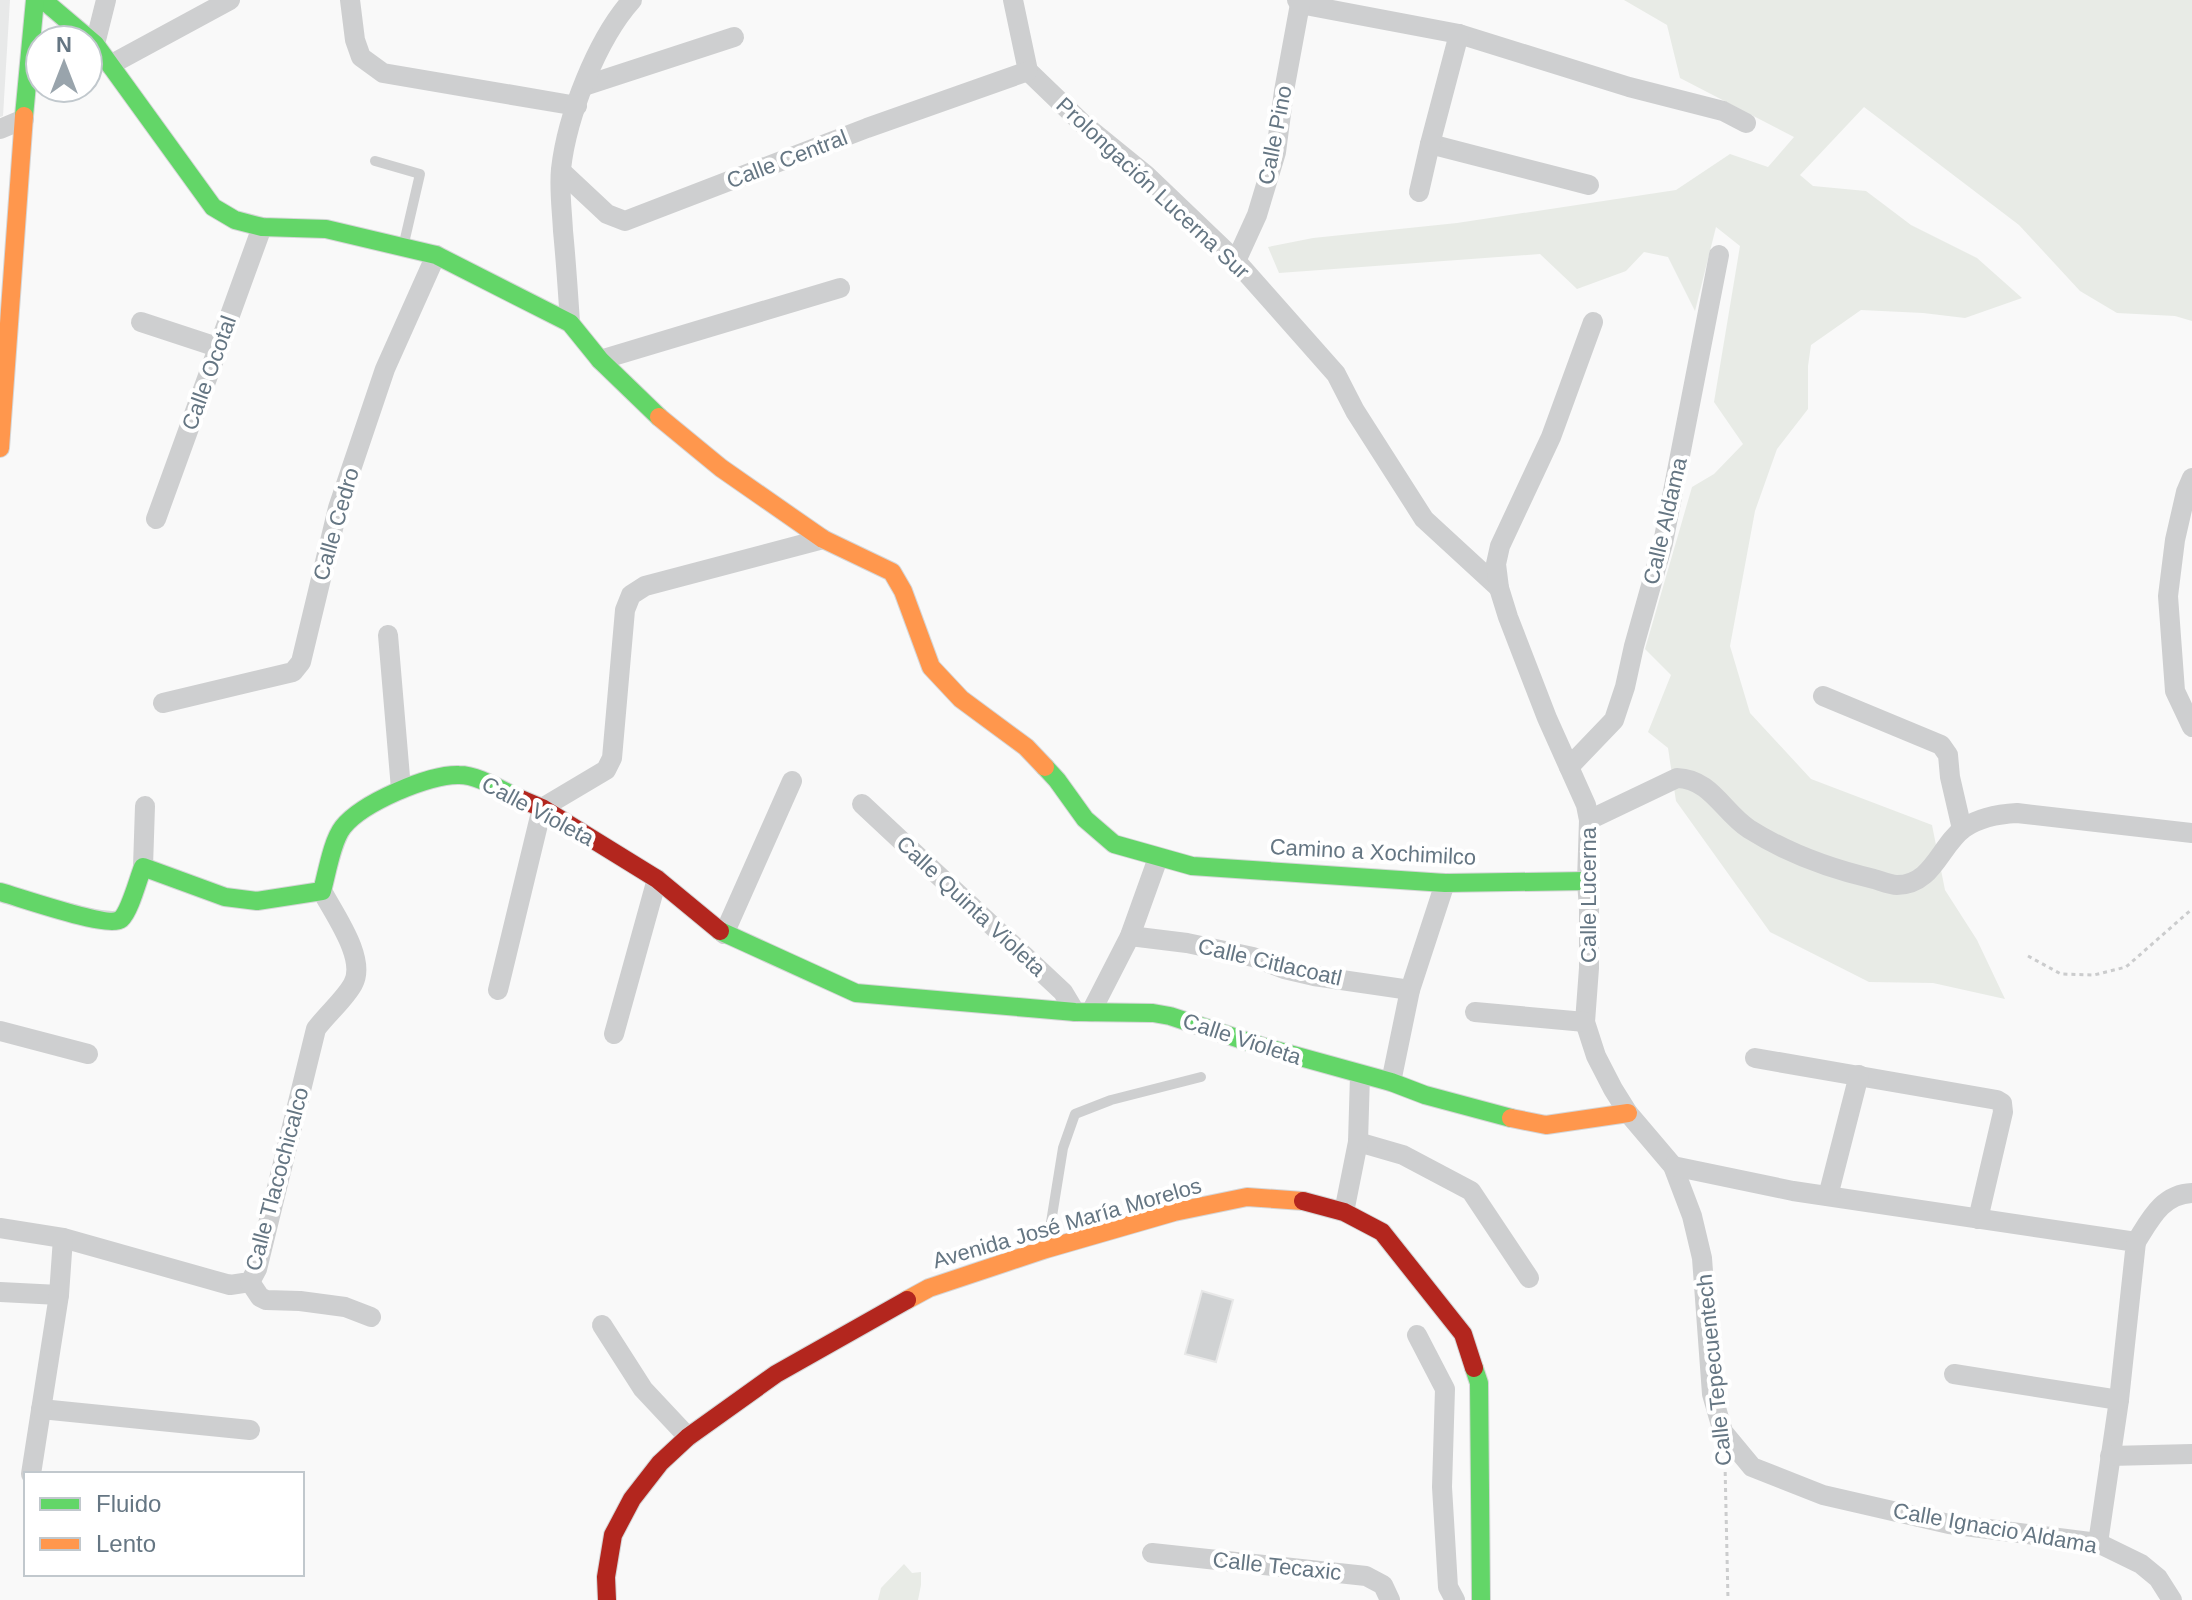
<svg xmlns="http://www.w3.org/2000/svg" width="2192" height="1600" font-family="Arial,sans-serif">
<rect width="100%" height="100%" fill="#f9f9f9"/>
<path fill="#e8e9e9" d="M0 0H10L3 116 0 117Z"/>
<g fill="#e8ebe6">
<path d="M1624 0H2192V321L2175 316 2117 313 2080 291 2019 225 1864 107 1800 175 1813 186 1866 191 1911 225 1977 258 2022 298 1965 318 1923 313 1861 310 1811 345 1808 366V409L1777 449 1755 511 1730 646 1750 713 1811 779 1932 825 1945 890 1977 940 2005 999 1933 983 1869 982 1770 932 1676 801 1668 748 1648 732 1671 675 1645 649 1692 487 1714 474 1743 444 1714 402 1740 246 1716 227 1695 311 1668 257 1644 252 1626 271 1577 289 1540 254 1279 273 1268 247 1313 238 1457 223 1676 190 1730 154 1768 167 1794 137 1680 78 1667 25Z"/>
<path d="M904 1564 912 1573 921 1572V1585L918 1600H878L881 1588Z"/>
</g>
<path fill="#d0d2d3" stroke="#e8e8e8" stroke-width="2" d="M1202 1291 1233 1300 1216 1362 1185 1354Z"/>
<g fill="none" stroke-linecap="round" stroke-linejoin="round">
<defs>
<g id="fast">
<path d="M43 0 95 44 213 207 235 220 262 227 326 229 436 255 570 323 600 360 659 417"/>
<path d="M24 116 35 0"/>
<path d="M1045 767 1057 780 1085 819 1114 844 1192 866 1445 883 1587 881"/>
<path d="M0 892C19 897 109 929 121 919 130 911 138 879 143 867L225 897 257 901 322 891C327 873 332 841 343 827 362 803 429 774 459 775 478 775 499 789 516 797"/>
<path d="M720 931 856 993 1075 1012 1153 1013 1170 1016 1264 1047 1391 1082 1425 1095 1511 1118"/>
<path d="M1474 1368 1479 1383 1481 1600"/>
</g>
<g id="slow">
<path d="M659 417 721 468 823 539 892 572 903 591 931 667 961 699 1026 747 1045 767"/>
<path d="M0 448 24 116"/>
<path d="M1511 1118 1546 1125 1628 1113"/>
<path d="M907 1300 929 1288 1046 1249 1174 1212 1247 1197 1303 1201"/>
</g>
<g id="jam">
<path d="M516 797 542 808 657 879 720 931"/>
<path d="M1303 1201 1344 1212 1382 1232 1463 1334 1474 1368"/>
<path d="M607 1600 606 1577 613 1535 632 1499 660 1463 688 1437 776 1374 907 1300"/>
</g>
</defs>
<use href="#fast" stroke="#d5d6d7" stroke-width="20"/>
<use href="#slow" stroke="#d5d6d7" stroke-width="20"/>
<use href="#jam" stroke="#d5d6d7" stroke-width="20"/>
<g stroke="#cbcccd" stroke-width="3" stroke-dasharray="4 4" stroke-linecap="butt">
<path d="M2028 956 2061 974 2094 975 2126 967 2192 909"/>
<path d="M1725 1464 1728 1600"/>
</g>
<g stroke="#cecfd0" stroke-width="10">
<path d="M375 161 420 174 404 243"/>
<path d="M1047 1247 1063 1148 1075 1114 1111 1100 1201 1077"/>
</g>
<g stroke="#cecfd0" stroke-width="20">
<path d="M350 0 355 40 361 57 383 73 577 106"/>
<path d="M1013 0 1028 71 1082 123 1146 175 1236 261 1336 374 1355 411 1424 519 1499 588"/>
<path d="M1297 0 1300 4 1459 34 1629 87 1723 111 1746 123"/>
<path d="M95 44 106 0"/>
<path d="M110 65 230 0"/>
<path d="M584 86 734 37"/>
<path d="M0 129 24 119"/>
<path d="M1430 144 1589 185"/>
<path d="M561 171 607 214 625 221 867 128 1028 71"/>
<path d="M1419 192 1430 144 1459 34"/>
<path d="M1236 261 1257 215 1276 152 1284 91 1300 4"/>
<path d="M141 322 217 347"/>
<path d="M1593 322 1551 437 1500 546 1496 564 1499 588 1508 617 1547 718 1586 805 1589 820 1587 881 1589 909V968L1585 1022 1596 1056 1613 1089 1628 1113 1673 1166 1692 1216 1702 1258 1712 1394 1723 1432 1752 1467 1823 1495 1949 1524 2098 1543 2141 1564 2158 1578 2172 1600"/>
<path d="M570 323C568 292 566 261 563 231 562 210 559 189 561 169 567 116 597 39 632 0"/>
<path d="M600 360 840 288"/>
<path d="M2192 478 2186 492 2175 540 2168 596 2175 691 2192 727"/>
<path d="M156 519 262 227"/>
<path d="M388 635 401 789"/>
<path d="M1823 696 1941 745 1948 755 1950 777 1962 829"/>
<path d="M163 703 293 672 301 662 338 508 385 369 436 255"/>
<path d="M1569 767 1614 720 1625 687 1634 646 1663 543 1719 255"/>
<path d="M862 804 1063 992 1075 1012"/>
<path d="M1589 820 1677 778C1711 779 1723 812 1749 829 1787 853 1831 869 1874 879 1881 881 1890 885 1897 885 1933 885 1940 845 1964 828 1980 817 1998 814 2017 813L2192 833"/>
<path d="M143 867 145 806"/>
<path d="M724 934 792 781"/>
<path d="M1130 936 1187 943 1253 957 1284 969 1314 976 1410 990"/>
<path d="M498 990 542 808 606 770 612 758 625 610 631 595 645 586 823 539"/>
<path d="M1091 1012 1130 936 1158 858"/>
<path d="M1475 1012 1585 1022"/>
<path d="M0 1031 88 1054"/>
<path d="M614 1034 657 879"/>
<path d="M1755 1058 1997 1100 2002 1103 2003 1112 1978 1219"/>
<path d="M1391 1082 1410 990 1445 883"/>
<path d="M1358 1142 1403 1155 1471 1191 1529 1278"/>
<path d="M1673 1166 1793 1191 2136 1242 2119 1400 2098 1543"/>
<path d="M1828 1196 1859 1075"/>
<path d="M1344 1212 1358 1142 1360 1075"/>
<path d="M0 1228 63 1238 230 1285 250 1282 257 1269 316 1029C327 1014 345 999 353 984 367 959 334 914 322 891"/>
<path d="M2136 1242C2150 1220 2162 1194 2192 1193"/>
<path d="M250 1282 260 1297 266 1300 300 1301 345 1307 371 1317"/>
<path d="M0 1292 59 1295"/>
<path d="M602 1325 643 1389 688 1437"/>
<path d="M1417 1335 1445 1389 1442 1487 1448 1587 1455 1600"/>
<path d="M1954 1374 2119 1400"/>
<path d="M41 1409 250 1430"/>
<path d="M2110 1456 2192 1454"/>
<path d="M31 1474 59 1295 63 1238"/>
<path d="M1152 1553 1366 1576 1383 1585 1390 1600"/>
</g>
<use href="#fast" stroke="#63d668" stroke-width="18"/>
<use href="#slow" stroke="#ff974d" stroke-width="18"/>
<use href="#jam" stroke="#b3261e" stroke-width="18"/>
</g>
<g text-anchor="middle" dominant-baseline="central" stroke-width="8" stroke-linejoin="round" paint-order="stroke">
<g font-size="22" fill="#657683" stroke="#fff">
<text transform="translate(1275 135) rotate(-79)">Calle Pino</text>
<text transform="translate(787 159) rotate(-21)">Calle Central</text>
<text transform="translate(1153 188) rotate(43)">Prolongación Lucerna Sur</text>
<text transform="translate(209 373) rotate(-70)">Calle Ocotal</text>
<text transform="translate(1665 521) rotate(-77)">Calle Aldama</text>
<text transform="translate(336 524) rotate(-74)">Calle Cedro</text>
<text transform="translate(538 811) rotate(28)">Calle Violeta</text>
<text transform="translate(1373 852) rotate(3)">Camino a Xochimilco</text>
<text transform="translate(1588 895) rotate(-90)">Calle Lucerna</text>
<text transform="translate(971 906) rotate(43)">Calle Quinta Violeta</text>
<text transform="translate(1270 962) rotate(13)">Calle Citlacoatl</text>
<text transform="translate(1242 1039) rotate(18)">Calle Violeta</text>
<text transform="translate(277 1179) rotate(-75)">Calle Tlacochicalco</text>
<text transform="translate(1067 1223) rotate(-16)">Avenida José María Morelos</text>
<text transform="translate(1714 1370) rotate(-96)">Calle Tepecuentech</text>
<text transform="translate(1995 1528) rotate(10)">Calle Ignacio Aldama</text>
<text transform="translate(1277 1566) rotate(6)">Calle Tecaxic</text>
</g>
</g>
<rect x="24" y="1472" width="280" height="104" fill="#ffffff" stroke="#c1c8cd" stroke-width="2"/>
<rect x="40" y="1498" width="40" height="12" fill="#63d668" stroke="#c1c8cd" stroke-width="2"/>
<text x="96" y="1512" font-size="24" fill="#657683">Fluido</text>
<rect x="40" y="1538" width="40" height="12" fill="#ff974d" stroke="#c1c8cd" stroke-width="2"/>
<text x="96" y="1552" font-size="24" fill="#657683">Lento</text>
<g transform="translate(64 64)"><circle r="38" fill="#ffffff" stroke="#c1c8cd" stroke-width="2"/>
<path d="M0-6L14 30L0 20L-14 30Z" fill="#99a4ac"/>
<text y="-12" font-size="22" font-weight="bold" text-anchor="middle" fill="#657683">N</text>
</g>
</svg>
